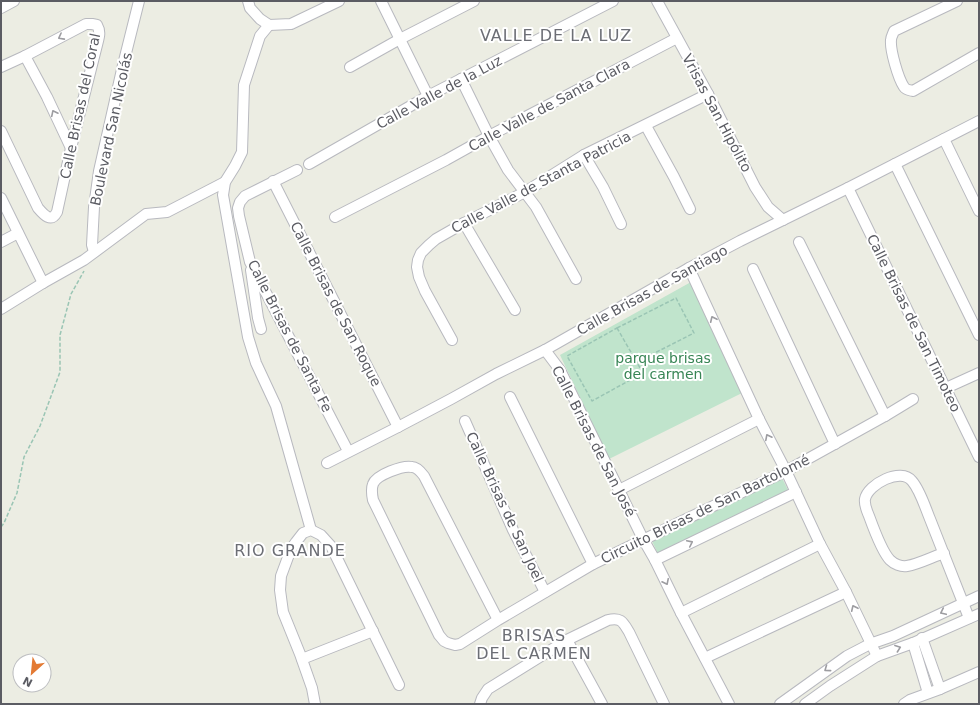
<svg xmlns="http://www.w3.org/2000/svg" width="980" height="705" font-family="'DejaVu Sans',sans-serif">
<rect width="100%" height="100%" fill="#ecede3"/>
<g fill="#c0e4cc">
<path d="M691 282 742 393 609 459 560 355Z"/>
<path d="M781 476 789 492 659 556 652 541Z"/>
</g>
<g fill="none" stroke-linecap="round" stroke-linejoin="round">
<defs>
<g id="minor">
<path d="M248 1 250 8 260 19 269 25 291 24 339 1"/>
<path d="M381 1 428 96"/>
<path d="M657 1 708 94 755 187 768 207 783 220"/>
<path d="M957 1 894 31C893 34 891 37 891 40 890 50 898 78 904 87 906 90 909 90 913 91L979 53"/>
<path d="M1 8 14 1"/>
<path d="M269 25 260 36 244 85 242 152 235 166 225 182 223 195 248 337 256 363 276 406 311 530"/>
<path d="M25 56 47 97 71 148"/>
<path d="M1 67 25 56 86 24H92L97 25C101 32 99 37 97 45L71 148 57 212C51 223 44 215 38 208L1 131"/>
<path d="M350 67 400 39 474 1"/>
<path d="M461 79 489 136 508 170 536 207 576 279"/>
<path d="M646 126 674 177 690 209"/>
<path d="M944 139 979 211"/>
<path d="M584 155 603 187 621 224"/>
<path d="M309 164 428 96 613 1"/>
<path d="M895 164 979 335"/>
<path d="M297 170 245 196 240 202 238 208 239 216 250 262 348 451"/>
<path d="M273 181 398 427"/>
<path d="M848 188 979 457"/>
<path d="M1 198 43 283"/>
<path d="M335 217 446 160 489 136 677 38"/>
<path d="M464 223 515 310"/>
<path d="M1 242 18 233"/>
<path d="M799 242 885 416"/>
<path d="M94 252 92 245 94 207 99 171 123 65 139 1"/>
<path d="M689 268 759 419 786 471 820 544 846 592 877 656"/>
<path d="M753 269 835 444"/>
<path d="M251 270 258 318 261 329"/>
<path d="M1 309 43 283 84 260 146 214 167 212 225 182"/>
<path d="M452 340 425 291 419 277 417 267 418 260 421 253 429 245 436 239 464 223 525 192 584 155 708 94"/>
<path d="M545 350 560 370 643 539 655 560 681 613 729 704"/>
<path d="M946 388 979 373"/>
<path d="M510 397 593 564"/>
<path d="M465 421 513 530 545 592"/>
<path d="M327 463 398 427 451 399 496 374 545 350 689 268 740 241 848 188 979 121"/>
<path d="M619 490 759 419"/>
<path d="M944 553C932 557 919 564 907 566 901 567 894 564 890 560 882 552 873 527 869 516 867 511 864 505 865 499 868 484 901 467 912 481 920 490 925 507 930 519 943 552 956 585 969 618"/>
<path d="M655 560 796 492"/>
<path d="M681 613 820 544"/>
<path d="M498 620 424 476C421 472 417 467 412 467 403 465 376 475 373 484 371 489 372 495 373 500L439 635 444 641 448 643 455 645 460 644 498 620 593 564 786 471 885 416 913 399"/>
<path d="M922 638 940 689"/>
<path d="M567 640 602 704"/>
<path d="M913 643 928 693"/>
<path d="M705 658 846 592"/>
<path d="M302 659 373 631"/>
<path d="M315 704 312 688 300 654 283 612 280 590 281 576 291 549 296 542 303 533 311 530 321 535 331 546 399 685"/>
<path d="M480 704 482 698 488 689 567 640 608 620C621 617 623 622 629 632L664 704"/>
<path d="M780 704 847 656 870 644 893 636 979 596"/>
<path d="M805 704 830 686 877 656 913 643 979 614"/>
<path d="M904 704 910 700 940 689 979 672"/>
</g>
</defs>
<use href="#minor" stroke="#b8b9bf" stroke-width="12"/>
<g stroke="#9ac5b4" stroke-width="1.5" stroke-dasharray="4 2" stroke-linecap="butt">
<path d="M617 328 643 373 592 401 567 356Z"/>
<path d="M617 328 676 298 694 333 637 362"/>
<path d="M1 527 4 523 17 493 24 457 40 426 60 372V335L71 294 84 271"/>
</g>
<use href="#minor" stroke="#fff" stroke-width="10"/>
</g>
<defs><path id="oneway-chevron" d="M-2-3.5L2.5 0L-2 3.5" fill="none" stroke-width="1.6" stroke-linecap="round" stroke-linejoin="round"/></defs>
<g stroke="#9d9da1">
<use href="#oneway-chevron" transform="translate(61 37) rotate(152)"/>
<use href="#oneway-chevron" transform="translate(54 113) rotate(-116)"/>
<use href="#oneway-chevron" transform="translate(713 319) rotate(-115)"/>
<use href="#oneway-chevron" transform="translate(768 437) rotate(-117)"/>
<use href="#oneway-chevron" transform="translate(690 543) rotate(-26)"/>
<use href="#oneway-chevron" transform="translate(666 582) rotate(64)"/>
<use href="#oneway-chevron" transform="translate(854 608) rotate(-115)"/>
<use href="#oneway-chevron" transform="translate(943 612) rotate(155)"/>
<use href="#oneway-chevron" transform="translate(898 648) rotate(-20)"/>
<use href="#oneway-chevron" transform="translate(827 669) rotate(144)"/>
</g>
<g text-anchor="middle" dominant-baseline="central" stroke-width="4" stroke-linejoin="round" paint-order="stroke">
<g font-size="14" fill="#5b5c63" stroke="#fff">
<text transform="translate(439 92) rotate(-28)">Calle Valle de la Luz</text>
<text transform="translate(549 105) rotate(-28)">Calle Valle de Santa Clara</text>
<text transform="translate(80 106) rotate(-78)">Calle Brisas del Coral</text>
<text transform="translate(717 113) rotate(62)">Vrisas San Hipólito</text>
<text transform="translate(111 129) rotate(-78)">Boulevard San Nicolás</text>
<text transform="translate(541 182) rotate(-28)">Calle Valle de Stanta Patricia</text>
<text transform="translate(652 290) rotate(-29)">Calle Brisas de Santiago</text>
<text transform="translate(336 304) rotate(63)">Calle Brisas de San Roque</text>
<text transform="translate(914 323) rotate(64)">Calle Brisas de San Timoteo</text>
<text transform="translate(290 336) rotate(63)">Calle Brisas de Santa Fe</text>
<text transform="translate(594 441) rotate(63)">Calle Brisas de San José</text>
<text transform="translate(505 507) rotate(65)">Calle Brisas de San Joel</text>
<text transform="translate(705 509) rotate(-26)">Circuito Brisas de San Bartolomé</text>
</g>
<g font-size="14" fill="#388555" stroke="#fff">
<text x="663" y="358">parque brisas<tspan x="663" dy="16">del carmen</tspan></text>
</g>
<g font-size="16" letter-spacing="1" fill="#6c6e75" stroke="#fff">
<text x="556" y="35">VALLE DE LA LUZ</text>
<text x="290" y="550">RIO GRANDE</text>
<text x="534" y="635">BRISAS<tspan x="534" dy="18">DEL CARMEN</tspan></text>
</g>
</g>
<rect width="980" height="705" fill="none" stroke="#5b5c63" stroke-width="4"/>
<g transform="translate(32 673) rotate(207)"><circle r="19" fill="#ffffff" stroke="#bdbec1"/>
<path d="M0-3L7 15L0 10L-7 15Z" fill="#e37a34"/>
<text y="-6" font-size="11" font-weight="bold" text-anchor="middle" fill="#5b5c63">N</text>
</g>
</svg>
